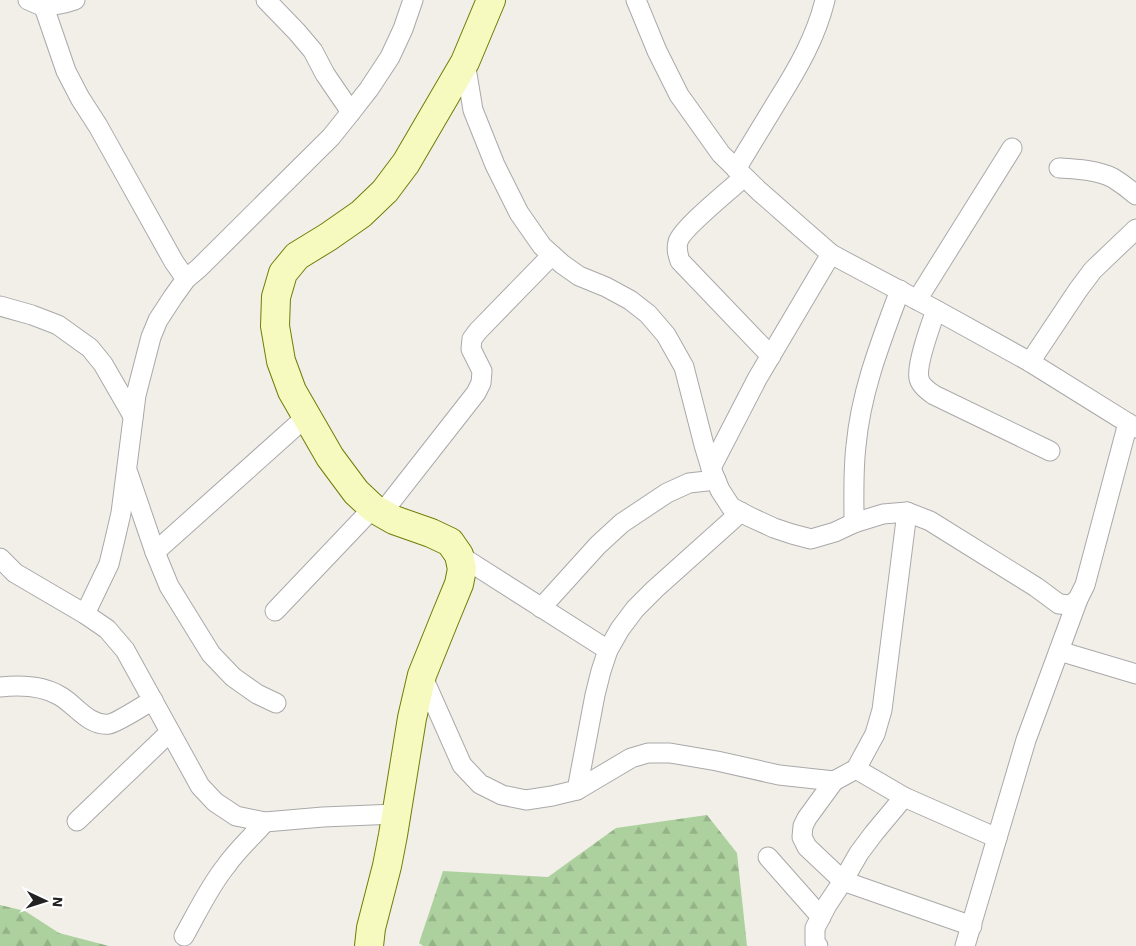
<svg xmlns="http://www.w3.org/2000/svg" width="1136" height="946" font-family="'Work Sans',sans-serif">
<defs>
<pattern id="forest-firs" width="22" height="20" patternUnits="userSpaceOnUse" patternTransform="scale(1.25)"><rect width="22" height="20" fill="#add19e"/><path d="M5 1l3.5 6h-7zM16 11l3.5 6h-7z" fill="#95b388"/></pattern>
</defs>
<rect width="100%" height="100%" fill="#f2efe9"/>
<g fill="url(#forest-firs)">
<path d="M707 815 737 853 747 946H423L419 943 443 871 548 877 616 828Z"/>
<path d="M0 905 25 911 59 933 109 946H0Z"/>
</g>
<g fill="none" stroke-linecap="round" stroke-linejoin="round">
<defs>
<g id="street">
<path d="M28 0 44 7 65 3 75 0"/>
<path d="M266 0 297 32 313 51 325 74 351 112"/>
<path d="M636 0 657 51 679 95 721 154 759 191 800 227 831 254 936 310 1030 362 1136 428"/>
<path d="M44 7 66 71 80 98 98 126 174 262 186 279"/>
<path d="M465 62 473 110 495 165 519 213 542 246 562 264 579 276 606 287 630 300 648 314 666 335 684 367 704 445 711 468 720 490 731 507 750 517 774 528 792 534 811 539 835 532 854 523 883 514 907 512 930 521 1036 587 1059 604 1071 605 1078 599 1085 585 1128 423"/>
<path d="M1059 168C1077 169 1097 170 1113 178 1121 183 1129 189 1136 195"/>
<path d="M736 169C750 146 764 123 778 100 798 68 816 37 825 0"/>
<path d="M744 177C732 188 681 229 678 242 676 249 678 255 680 261L771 356"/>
<path d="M917 300 1012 148"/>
<path d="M0 306 32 315 58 325 90 348 103 364 133 416"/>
<path d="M936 310C931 324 916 365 919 378 920 385 928 391 934 395L1050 451"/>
<path d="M1030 362 1078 290 1093 270 1136 229"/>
<path d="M711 468 757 379 831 254"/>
<path d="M128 473 155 552 169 586 211 654 233 677 257 694 276 703"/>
<path d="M382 513 476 393 481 383 482 371 471 349 472 339 478 331 552 255"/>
<path d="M854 523C854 497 853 471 856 446 861 391 881 341 900 290"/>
<path d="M155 552 307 416"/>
<path d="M459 555 608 650"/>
<path d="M0 558 15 573 85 614 107 629 125 650 200 786 215 802 236 816 265 822 323 817 396 814"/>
<path d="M541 608 598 545 622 523 667 493 689 483 716 480"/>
<path d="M275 611 373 508"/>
<path d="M85 614 109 564 115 539 121 513 136 395 151 337 158 320 173 297 186 279 199 268 331 137 351 112 369 89 390 57 403 29 413 0"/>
<path d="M1059 651 1136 674"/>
<path d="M422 675 462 765 480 784 502 795 526 800 552 796 577 790 631 758 648 753H670L717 761 779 775 834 781 856 769 875 734 882 710 907 512"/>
<path d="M0 687C20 685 42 685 60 696 76 705 88 726 109 724 117 723 144 705 153 700"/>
<path d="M856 769 904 797 997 838"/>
<path d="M834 781 807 818 803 826 802 837 807 847 843 881 972 926"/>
<path d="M577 790 595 695 601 671 608 650 620 629 635 609 655 589 741 512"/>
<path d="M77 821 170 732"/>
<path d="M768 857 821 917"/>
<path d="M184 936C197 913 209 887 226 866 237 850 252 837 265 822"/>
<path d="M818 946 815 943V928L827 905 843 881 859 853 874 833 904 797"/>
<path d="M965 946 1026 740 1078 599"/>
</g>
<path id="secondary" d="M369 946 371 928 387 866 393 835 412 718 422 675 445 618 459 584 462 569 459 555 450 542 431 533 394 520 373 508 356 492 330 457 292 391 281 361 275 326 276 297 283 273 297 256 328 237 361 214 385 191 406 163 465 62 491 0"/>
</defs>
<use href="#street" stroke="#a9a9a9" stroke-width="21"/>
<use href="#secondary" stroke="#707d05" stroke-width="30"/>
<use href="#street" stroke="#fff" stroke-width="19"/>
<use href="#secondary" stroke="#f7fabf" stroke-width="28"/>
</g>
<g transform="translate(45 901) rotate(94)" stroke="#ffffff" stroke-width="4" paint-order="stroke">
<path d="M0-4L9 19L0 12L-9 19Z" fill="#222222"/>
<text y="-8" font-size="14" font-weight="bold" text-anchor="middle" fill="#222222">N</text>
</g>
</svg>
